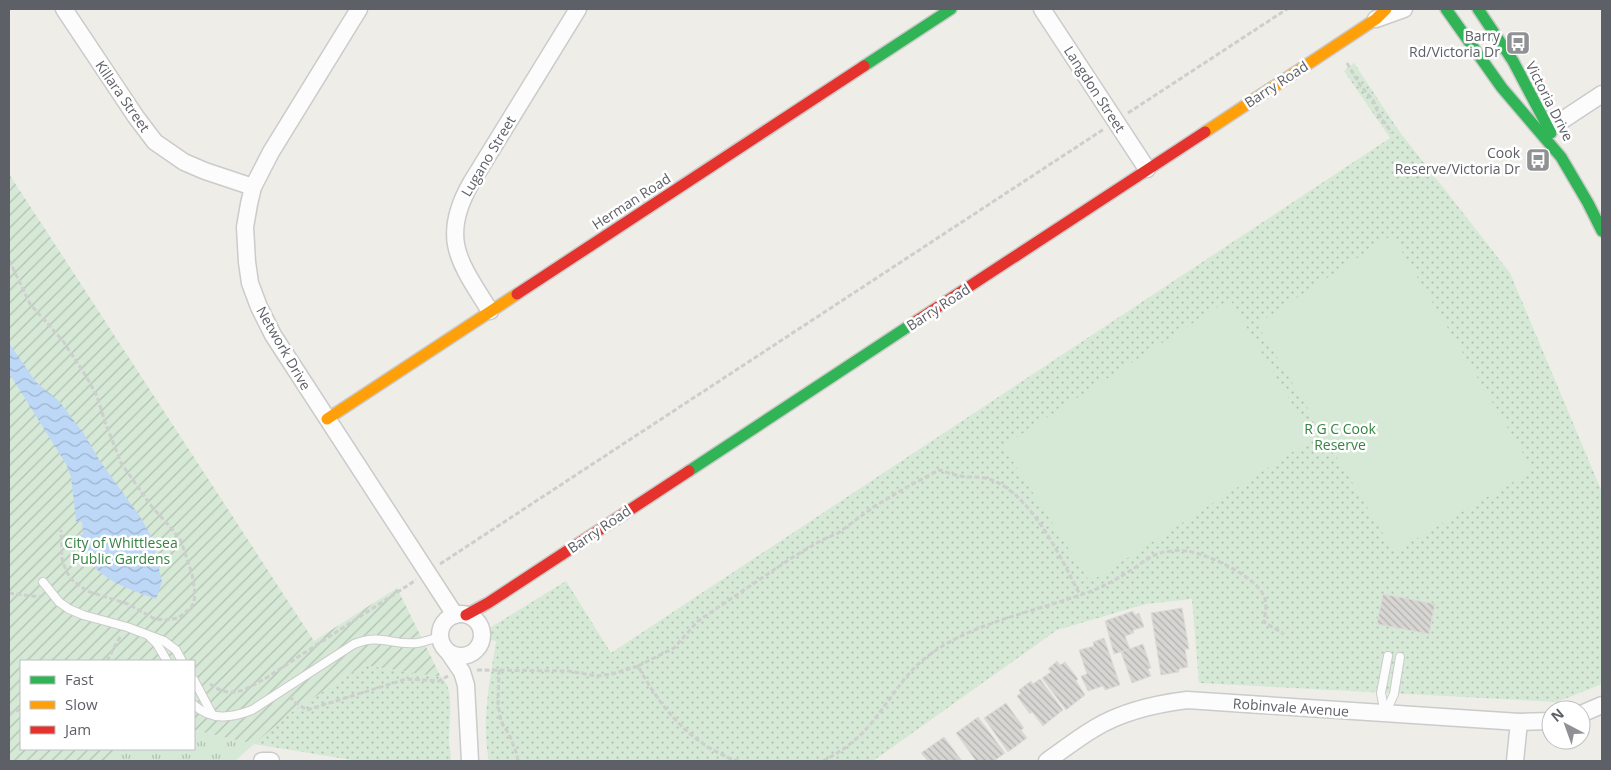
<svg xmlns="http://www.w3.org/2000/svg" width="1611" height="770" font-family="'Open Sans',sans-serif">
<defs>
<pattern id="grass-tufts" width="24" height="20" patternUnits="userSpaceOnUse" patternTransform="scale(1.25)"><rect width="24" height="20" fill="#d6e9d6"/><path d="M3 7l-1-3M5 7V3M7 7l1-3M15 17l-1-3M17 17v-4M19 17l1-3" fill="none" stroke="#b1c0b1"/></pattern>
<pattern id="park-dots" width="8" height="8" patternUnits="userSpaceOnUse" patternTransform="scale(1.25)"><rect width="8" height="8" fill="#d6e9d6"/><path d="M2 2h.1M6 6h.1" fill="none" stroke="#b1c0b1" stroke-width="1.8" stroke-linecap="round"/></pattern>
<pattern id="garden-furrows" width="10" height="10" patternUnits="userSpaceOnUse" patternTransform="scale(1.25)"><rect width="10" height="10" fill="#d6e9d6"/><path d="M-1 1l2-2M0 10L10 0M9 11l2-2" fill="none" stroke="#b1c0b1"/></pattern>
<pattern id="water-waves" width="16" height="10" patternUnits="userSpaceOnUse" patternTransform="scale(1.25)"><rect width="16" height="10" fill="#bdd8f7"/><path d="M0 5q4-4 8 0t8 0" fill="none" stroke="#9db3cc"/></pattern>
<pattern id="building-back-hatch" width="6" height="6" patternUnits="userSpaceOnUse" patternTransform="scale(1.25)"><rect width="6" height="6" fill="#d7d6d3"/><path d="M-1 5l2 2M0 0l6 6M5-1l2 2" fill="none" stroke="#b2b1af"/></pattern>
</defs>
<rect width="100%" height="100%" fill="#eeede8"/>
<path fill="url(#grass-tufts)" d="M194 730 254 744 235 761H99L125 749H194Z"/>
<g fill="url(#park-dots)">
<path d="M1354 63 1399 131 1510 273 1602 492V684L1557 702 1199 683 1192 599 1146 604 1057 630 873 761H489C481 722 490 680 496 641L475 637 566 581 611 653 1390 138 1344 71Z"/>
<path d="M364 665 441 677C456 688 448 725 449 742 450 748 451 755 451 761H358L254 744 293 711Z"/>
</g>
<path fill="url(#garden-furrows)" d="M9 174 314 641 397 588 441 677 364 665 293 711 254 744 194 730V661H21V749H127L102 761H9Z"/>
<g fill="#d6e9d6">
<path d="M1392 235 1533 470 1394 552 1257 324Z"/>
<path d="M1230 299 1313 439 1090 582 1003 446Z"/>
</g>
<path fill="url(#water-waves)" d="M9 343 36 382 60 402 84 434 100 461 141 518 152 538 158 564 162 582 156 599C119 586 90 576 76 536L83 534 82 522 76 521 71 477 66 464 9 373Z"/>
<g fill="url(#building-back-hatch)" stroke="#dddcd7">
<path d="M1383 594 1435 604 1429 634 1377 624Z"/>
<path d="M1182 608 1189 649H1185L1188 667 1179 669V672L1161 675 1151 613Z"/>
<path d="M1133 611 1135 615 1139 613 1144 627 1133 630 1134 633 1125 636 1130 649 1114 654 1105 621Z"/>
<path d="M1104 638 1120 685 1105 690 1103 686 1088 691 1081 676 1087 674 1079 650 1094 646 1093 642Z"/>
<path d="M1143 644 1151 668 1148 669 1151 676 1132 683 1121 652Z"/>
<path d="M1057 661 1060 665 1065 662 1078 679 1076 681 1085 695 1066 710 1042 678 1051 672 1048 669Z"/>
<path d="M1040 679 1063 710 1043 726 1032 712 1030 714 1017 696 1021 693 1019 690 1031 681 1033 684Z"/>
<path d="M1006 703 1024 728 1021 730 1027 738 1008 752 984 718Z"/>
<path d="M978 717 1005 753 994 761H976L956 733Z"/>
<path d="M944 737 962 761H928L921 753Z"/>
</g>
<g fill="none" stroke-linecap="round" stroke-linejoin="round">
<defs>
<g id="lane">
<path d="M43 582 59 602 69 609 83 615 127 627 164 641 176 650 182 661"/>
<path d="M150 637 157 644 167 661"/>
<path d="M194 680 212 714"/>
<path d="M194 705C212 721 231 718 252 710L354 644C382 633 392 646 417 643 424 642 432 639 440 637"/>
<path d="M1385 714 1394 694 1400 657"/>
<path d="M1385 714 1381 693 1388 656"/>
</g>
<g id="street">
<path d="M64 9 136 117 155 142 184 162 205 171 253 187"/>
<path d="M359 9 271 152 253 187 249 204 245 227 247 262 250 283 259 307 273 335 455 615"/>
<path d="M1042 9 1147 169"/>
<path d="M1376 19 1404 9"/>
<path d="M1549 129 1602 94"/>
<path d="M490 311C460 263 439 239 471 183L578 9"/>
<circle cx="461" cy="635" r="21"/>
<path d="M449 653 462 672 466 685 470 761"/>
<path d="M1581 714 1602 705"/>
<path d="M262 761H271"/>
<path d="M1047 761C1063 750 1078 738 1095 728 1123 711 1155 704 1187 700L1519 722 1551 721"/>
<path d="M1515 761 1519 722"/>
</g>
<g id="fast">
<path d="M1446 9 1502 88 1561 157 1588 203 1602 231"/>
<path d="M1478 9 1513 61 1551 133"/>
<path d="M864 66 951 9"/>
<path d="M689 471 918 320"/>
</g>
<g id="slow">
<path d="M1205 132 1376 19 1386 9"/>
<path d="M327 419 517 294"/>
</g>
<g id="jam">
<path d="M517 294 864 66"/>
<path d="M918 320 1205 132"/>
<path d="M466 615 488 603 689 471"/>
</g>
</defs>
<use href="#lane" stroke="#cacbca" stroke-width="10"/>
<use href="#street" stroke="#cacbca" stroke-width="19"/>
<use href="#fast" stroke="#cacac9" stroke-width="14"/>
<use href="#slow" stroke="#cacac9" stroke-width="14"/>
<use href="#jam" stroke="#cacac9" stroke-width="14"/>
<g stroke="#cccfcd" stroke-width="3" stroke-dasharray="5 2.5" stroke-linecap="butt">
<path d="M1347 63 1360 85 1373 100 1379 115 1392 133"/>
<path d="M1128 113 1287 9"/>
<path d="M9 260 30 304 63 341 86 376 97 396 105 422 121 463 152 507 172 529 181 541 192 574 195 593 194 602 191 608 178 618 165 620 155 619 128 604 87 591 72 580 66 571 62 559 61 530"/>
<path d="M440 564 1104 129"/>
<path d="M9 593 40 597"/>
<path d="M107 661 121 635"/>
<path d="M477 670 569 671 596 676 612 674 638 666"/>
<path d="M499 670 498 704 501 722 509 734 517 755 518 761"/>
<path d="M210 684C232 700 244 690 266 678L416 580"/>
<path d="M290 696 293 701 307 710 406 679 439 681 448 676"/>
<path d="M9 714 21 709"/>
<path d="M739 761C731 760 724 755 717 752 681 733 657 701 638 666L674 648 698 621 793 557 822 540 838 533 875 506 907 487 939 470C946 472 954 475 961 476 969 478 977 476 985 478 1029 488 1061 558 1080 595"/>
<path d="M823 761C839 753 856 741 868 727 890 702 904 672 932 653 974 623 1032 612 1080 595 1097 590 1112 582 1128 572 1138 566 1148 557 1160 553 1168 551 1178 550 1187 551 1207 554 1259 577 1265 599 1267 605 1265 615 1264 622L1284 634"/>
</g>
<use href="#lane" stroke="#fcfcfc" stroke-width="8"/>
<use href="#street" stroke="#fcfcfc" stroke-width="16"/>
<use href="#fast" stroke="#30b455" stroke-width="11"/>
<use href="#slow" stroke="#ff9f0a" stroke-width="11"/>
<use href="#jam" stroke="#e5322d" stroke-width="11"/>
</g>
<defs>
<symbol id="bus-square" viewBox="-11 -11 22 22"><rect x="-9" y="-9" width="18" height="18" rx="4" fill="#909194" stroke="#fff"/><path d="M-5-6H5V4H4V6H2V4H-2V6H-4V4H-5ZM-3.5-4V0h7V-4ZM-3.5 1.2v1.5H-2V1.2ZM2 1.2v1.5H3.5V1.2Z" fill="#fff"/></symbol>
</defs>
<g fill-rule="evenodd">
<use href="#bus-square" x="1504" y="29" width="28" height="28"/>
<use href="#bus-square" x="1524" y="146" width="28" height="28"/>
</g>
<g text-anchor="middle" dominant-baseline="central" stroke-width="5" stroke-linejoin="round" paint-order="stroke">
<g font-size="14" fill="#5d6066" stroke="#fff" text-anchor="end">
<text x="1500" y="35">Barry<tspan x="1500" dy="16">Rd/Victoria Dr</tspan></text>
<text x="1520" y="152">Cook<tspan x="1520" dy="16">Reserve/Victoria Dr</tspan></text>
</g>
<g font-size="14" fill="#5d6066" stroke="#fff">
<text transform="translate(1276 84) rotate(-33)">Barry Road</text>
<text transform="translate(1095 89) rotate(57)">Langdon Street</text>
<text transform="translate(123 96) rotate(55)">Killara Street</text>
<text transform="translate(1550 101) rotate(63)">Victoria Drive</text>
<text transform="translate(488 156) rotate(-59)">Lugano Street</text>
<text transform="translate(631 201) rotate(-33)">Herman Road</text>
<text transform="translate(938 307) rotate(-33)">Barry Road</text>
<text transform="translate(284 348) rotate(60)">Network Drive</text>
<text transform="translate(599 529) rotate(-34)">Barry Road</text>
<text transform="translate(1291 707) rotate(4)">Robinvale Avenue</text>
</g>
<g font-size="14" fill="#368442" stroke="#fff">
<text x="1340" y="428">R G C Cook<tspan x="1340" dy="16">Reserve</tspan></text>
<text x="121" y="542">City of Whittlesea<tspan x="121" dy="16">Public Gardens</tspan></text>
</g>
</g>
<rect width="1611" height="770" fill="none" stroke="#5d6066" stroke-width="20"/>
<rect x="20" y="660" width="175" height="90" fill="#ffffff" stroke="#bebfc2"/>
<rect x="30" y="676" width="25" height="8" fill="#30b455" stroke="#bebfc2"/>
<text x="65" y="685" font-size="15" fill="#5d6066">Fast</text>
<rect x="30" y="701" width="25" height="8" fill="#ff9f0a" stroke="#bebfc2"/>
<text x="65" y="710" font-size="15" fill="#5d6066">Slow</text>
<rect x="30" y="726" width="25" height="8" fill="#e5322d" stroke="#bebfc2"/>
<text x="65" y="735" font-size="15" fill="#5d6066">Jam</text>
<g transform="translate(1566 725) rotate(319)"><circle r="24" fill="#ffffff" stroke="#bebfc2"/>
<path d="M0-4L9 19L0 12L-9 19Z" fill="#909194"/>
<text y="-8" font-size="14" font-weight="bold" text-anchor="middle" fill="#5d6066">N</text>
</g>
</svg>
